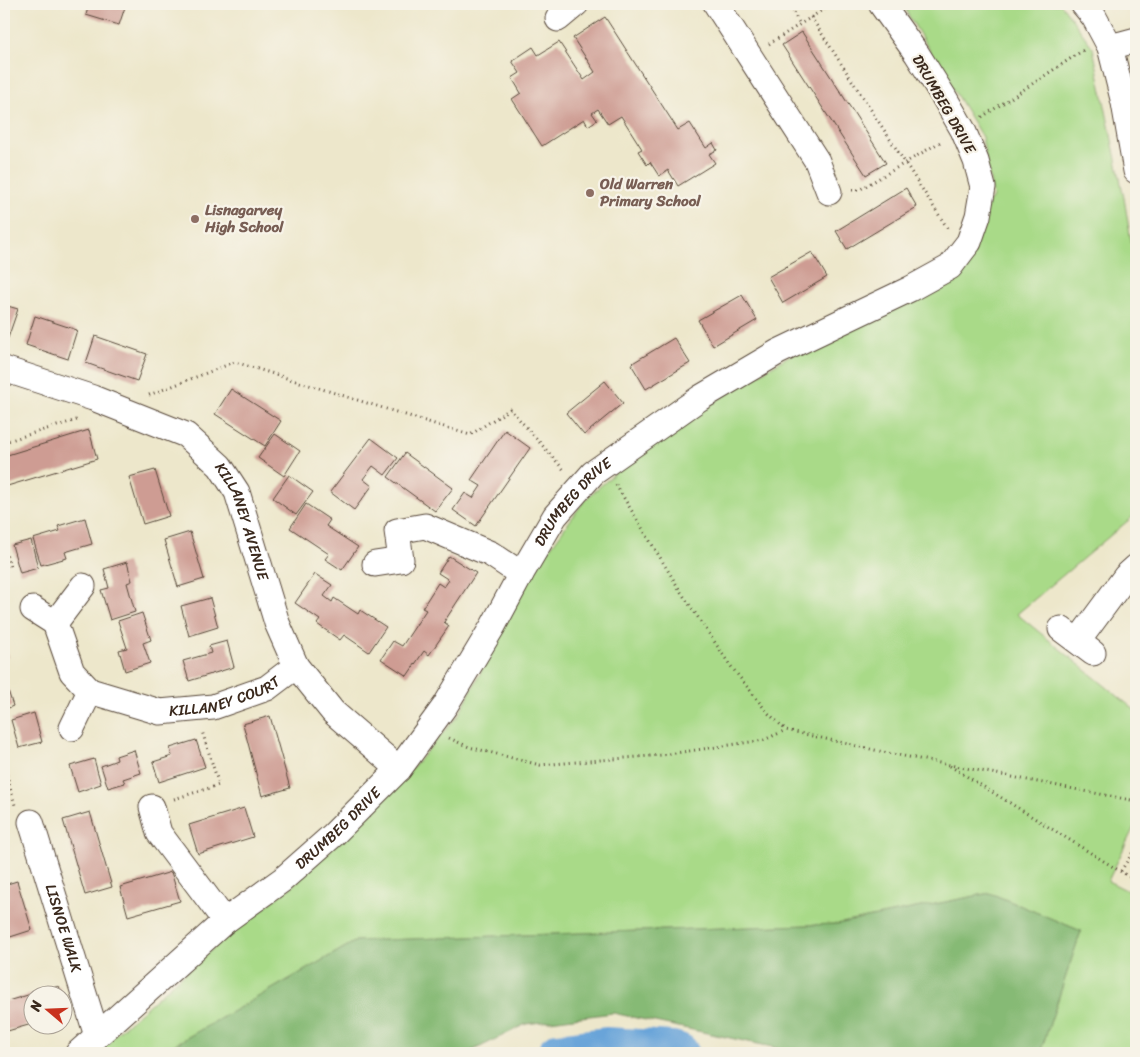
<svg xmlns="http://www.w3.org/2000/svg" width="1140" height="1057" font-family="Sriracha,sans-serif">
<rect width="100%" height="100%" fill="#f7f3e8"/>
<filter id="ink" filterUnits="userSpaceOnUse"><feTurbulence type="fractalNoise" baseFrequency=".02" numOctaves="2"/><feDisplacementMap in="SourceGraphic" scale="10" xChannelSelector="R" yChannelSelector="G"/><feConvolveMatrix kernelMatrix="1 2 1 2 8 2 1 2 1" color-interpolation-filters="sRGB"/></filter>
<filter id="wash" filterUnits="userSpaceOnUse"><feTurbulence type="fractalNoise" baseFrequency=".0096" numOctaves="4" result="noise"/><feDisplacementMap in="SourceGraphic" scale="20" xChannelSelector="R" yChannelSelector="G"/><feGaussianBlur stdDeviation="1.12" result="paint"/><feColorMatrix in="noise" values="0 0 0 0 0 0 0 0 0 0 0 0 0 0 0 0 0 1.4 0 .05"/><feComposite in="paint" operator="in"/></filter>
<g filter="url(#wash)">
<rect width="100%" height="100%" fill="#ede7cb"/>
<path fill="#a9da88" stroke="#728253" d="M905 4H1061L1093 48 1124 198 1136 272V514L1017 614 1136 711V823L1108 881 1136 895V1053H1040L1081 931 990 893 837 924 356 941 160 1053H94L224 939 290 888 383 801 458 716 534 570 585 500 626 463 672 428 792 354 933 287 993 197 982 137 907 13Z"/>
<path fill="#86ba74" stroke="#607249" d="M990 893 1081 931 1040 1053H789L777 1048 613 1013 526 1024 468 1053H160L356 941 837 924Z"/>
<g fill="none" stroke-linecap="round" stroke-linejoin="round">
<path stroke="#69a4d9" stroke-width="40" d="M557 1053 606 1047 672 1051 679 1053"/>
</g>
<g id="blocks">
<g fill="#ce9c93">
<path d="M89 4H126L119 25 86 15Z"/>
<path d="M605 17 678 130 690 123 706 148 713 143 717 150 709 154 715 163 678 186 668 170 659 176 650 162 647 165 638 151 642 149 621 116 608 124 598 109 592 113 597 120 588 126 584 119 542 146 512 99 521 93 512 78 520 73 512 61 533 47 538 55 559 42 584 80 595 72 573 38Z"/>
<path d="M802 32 886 163 866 175 782 45Z"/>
<path d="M906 188 917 207 847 249 836 231Z"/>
<path d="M812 252 827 277 783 303 768 277Z"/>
<path d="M742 295 757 320 713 346 698 320Z"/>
<path d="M4 305 18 309 8 338 4 337Z"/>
<path d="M35 316 77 330 68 359 26 345Z"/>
<path d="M95 336 147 354 137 381 86 363Z"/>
<path d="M674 338 690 363 646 389 631 364Z"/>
<path d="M605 381 623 403 584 435 566 413Z"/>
<path d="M231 389 281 421 265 446 215 414Z"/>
<path d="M89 430 97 459 4 487V456Z"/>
<path d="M505 430 530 448 476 526 453 510 465 493 473 498 481 486 471 480Z"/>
<path d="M275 434 300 451 284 476 258 458Z"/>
<path d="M371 438 398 458 385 475 373 466 363 479 372 486 354 510 330 492Z"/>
<path d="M405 453 453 488 435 511 388 477Z"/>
<path d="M155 470 169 516 143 524 129 477Z"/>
<path d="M289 475 313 492 296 515 273 498Z"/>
<path d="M306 504 330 520 326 526 358 547 342 570 325 559 329 554 290 528Z"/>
<path d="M85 518 92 544 65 552 67 558 41 565 33 539 60 531 58 526Z"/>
<path d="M190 532 204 579 178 587 164 540Z"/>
<path d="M31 540 38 568 20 573 12 545Z"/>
<path d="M449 556 476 573 444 622 449 626 429 655 424 651 407 676 381 659 393 641 402 646 426 610 422 608 438 583 444 587 449 580 438 573Z"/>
<path d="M127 562 132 581 127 583 135 612 110 620 101 590 109 588 104 569Z"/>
<path d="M315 574 332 585 324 596 332 602 334 598 358 614 360 610 386 627 369 652 344 635 340 640 317 624 320 620 295 603Z"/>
<path d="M210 598 218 627 189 636 181 606Z"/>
<path d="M142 613 151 640 143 643 150 663 125 671 119 650 127 648 118 621Z"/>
<path d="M227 641 234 667 189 681 183 661 211 653 209 646Z"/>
<path d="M4 646 8 657 4 658Z"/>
<path d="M4 678 13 706 4 710Z"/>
<path d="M34 713 42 742 19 748 11 720Z"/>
<path d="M270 716 290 788 262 796 243 724Z"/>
<path d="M196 740 205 767 159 782 153 762 172 756 170 748Z"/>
<path d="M134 750 141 773 123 779 125 783 108 788 101 766 117 760 116 756Z"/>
<path d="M94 759 101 784 78 792 70 766Z"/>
<path d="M244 808 253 837 198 854 189 825Z"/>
<path d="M90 812 112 887 85 895 63 820Z"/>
<path d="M171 872 180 901 128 916 120 887Z"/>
<path d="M17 881 32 930 4 939V885Z"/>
<path d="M59 986 62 994H32V1024L4 1032V1002Z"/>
<path d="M62 998 68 1014 62 1015Z"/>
</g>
</g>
</g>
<g filter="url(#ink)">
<use href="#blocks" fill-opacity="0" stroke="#564638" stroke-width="1"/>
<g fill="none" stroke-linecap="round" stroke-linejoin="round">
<defs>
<g id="minor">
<path d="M716 4 817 161 829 192"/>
<path d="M1083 4 1094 17 1110 47 1124 103 1136 171"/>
<path d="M558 19 576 4"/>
<path d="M1110 47 1136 40"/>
<path id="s1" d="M4 369 93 398 186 435 220 466 237 492 277 623 296 666 333 712 399 769"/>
<path d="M375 564 401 560 397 531 425 526 491 554 521 574"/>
<path id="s2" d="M33 609 55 623 72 672 90 691 160 712 213 707 267 688 296 666"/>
<path d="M55 623 83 586"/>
<path d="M1061 629 1093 653"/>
<path d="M1078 641 1126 576 1136 567"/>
<path d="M72 728 90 691"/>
<path d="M152 807 159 833 225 921"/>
<path id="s3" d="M31 822 97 1036"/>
<path id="s4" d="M78 1053 225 921 282 880 333 835 399 769 445 706 493 626 521 574 555 516 593 473 700 398 778 352 910 289 950 267 962 251 969 242 978 216 983 187 976 161 963 130 944 97 917 54 881 4"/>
</g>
</defs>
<use href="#minor" stroke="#564638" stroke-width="27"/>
<g stroke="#564638" stroke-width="3" stroke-dasharray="1 4" stroke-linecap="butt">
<path d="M788 4 800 24"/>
<path d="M811 17 948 229"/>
<path d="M769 44 832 4"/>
<path d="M982 117 1085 49"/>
<path d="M852 190H859L942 141"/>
<path d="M149 395 235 362 470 435 510 409 565 471"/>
<path d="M4 442 80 419"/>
<path d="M616 485 681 592 730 665 767 712 786 730 888 753 1136 801"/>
<path d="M4 546 11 570"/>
<path d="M449 738 469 747 540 765 662 755 764 740 786 730"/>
<path d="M4 765 15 805"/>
<path d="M950 766 1136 881"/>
<path d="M174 799 219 785 202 731"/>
<path d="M1121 871 1136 847"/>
</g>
<use href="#minor" stroke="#fff" stroke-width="25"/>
</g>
</g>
<g fill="#8d6e63" stroke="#f7f3e8" stroke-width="2">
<circle cx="590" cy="193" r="5"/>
<circle cx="195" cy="219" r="5"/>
</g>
<g text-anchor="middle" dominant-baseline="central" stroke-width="4.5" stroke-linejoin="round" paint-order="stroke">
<g font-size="15" fill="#3b2a1e" stroke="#f7f3e8">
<text transform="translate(944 104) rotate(60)">DRUMBEG DRIVE</text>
<text stroke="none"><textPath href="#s4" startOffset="749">DRUMBEG DRIVE</textPath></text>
<text stroke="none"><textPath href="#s1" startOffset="300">KILLANEY AVENUE</textPath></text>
<text stroke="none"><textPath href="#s2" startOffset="244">KILLANEY COURT</textPath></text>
<text stroke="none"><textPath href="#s4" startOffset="344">DRUMBEG DRIVE</textPath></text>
<text stroke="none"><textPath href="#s3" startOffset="111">LISNOE WALK</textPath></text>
</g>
<g font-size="15" font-weight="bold" fill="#785e54" stroke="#f7f3e8" text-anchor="start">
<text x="600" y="184">Old Warren<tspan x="600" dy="17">Primary School</tspan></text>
<text x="205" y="210">Lisnagarvey<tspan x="205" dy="17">High School</tspan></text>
</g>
</g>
<rect width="1140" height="1057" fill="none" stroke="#f7f3e8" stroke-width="20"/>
<g transform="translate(48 1010) rotate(289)"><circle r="24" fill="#f7f3e8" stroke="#aca397"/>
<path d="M0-4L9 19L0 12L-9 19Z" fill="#c8321e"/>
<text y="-8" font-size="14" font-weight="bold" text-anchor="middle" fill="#3b2a1e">N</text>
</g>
</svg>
